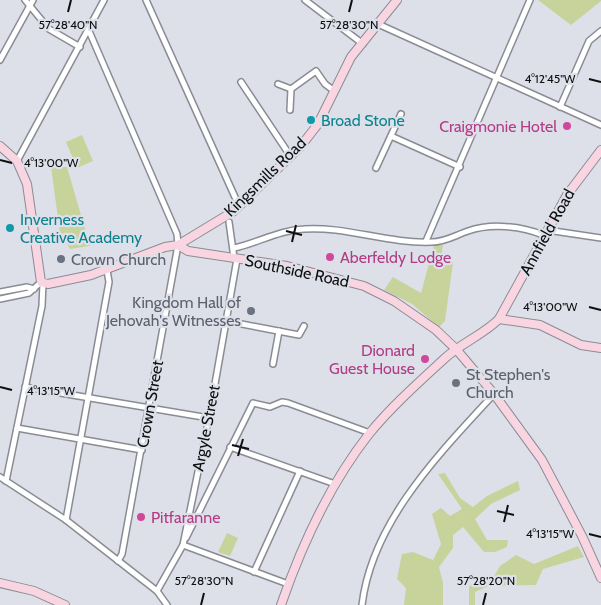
<svg xmlns="http://www.w3.org/2000/svg" width="601" height="605" font-family="Cabin,sans-serif">
<rect width="100%" height="100%" fill="#dee0e9"/>
<g fill="#c7d39b">
<path d="M538 0H601V1L571 25Z"/>
<path d="M82 135 93 161 77 168 66 142Z"/>
<path d="M51 167H67L90 246 70 249 60 233Z"/>
<path d="M434 245H443L441 257 453 262 445 321 439 327 412 304 384 290 393 277 421 293Z"/>
<path d="M445 473 460 498 473 507 487 496 518 481 520 490 491 504 475 519 487 540H508L507 547 495 552H484L463 527 453 535V548L439 567 443 583V605H404L406 588 397 579 402 554 413 552 433 560 441 544 432 514 441 508 450 516 462 509 438 474Z"/>
<path d="M227 533 238 538 230 556 218 552Z"/>
<path d="M578 546 584 557 543 569 536 585 489 586 475 592V605H469V587L477 578H493L500 566 516 555 534 564Z"/>
</g>
<g fill="none" stroke-linecap="round" stroke-linejoin="round">
<defs>
<g id="street">
<path d="M25 0 49 29 80 47"/>
<path d="M146 0 239 206"/>
<path d="M305 0 363 44"/>
<path d="M378 24 601 125"/>
<path d="M89 31 177 234 178 245 122 554 118 561"/>
<path d="M0 60 33 0"/>
<path d="M241 82 291 157"/>
<path d="M278 84 291 89"/>
<path d="M560 107 589 41 601 31"/>
<path d="M290 110 291 89 316 71 325 84 333 90"/>
<path d="M391 136 460 167"/>
<path d="M17 161 104 0"/>
<path d="M376 168 401 114"/>
<path d="M229 222 234 258"/>
<path d="M547 230 601 238"/>
<path d="M426 241 530 0"/>
<path d="M234 248C258 243 279 230 304 229 345 226 389 244 432 242 445 242 456 235 468 231 491 223 521 226 543 235"/>
<path d="M0 292 27 287 34 289"/>
<path d="M0 299 29 293 41 282"/>
<path d="M226 321 299 335 304 326"/>
<path d="M273 364 279 331"/>
<path d="M25 387 209 418"/>
<path d="M17 428 142 450"/>
<path d="M230 447 335 484"/>
<path d="M0 477 66 520 157 591 167 605"/>
<path d="M6 481 42 306 43 283"/>
<path d="M66 520 109 282 107 270"/>
<path d="M186 538 253 403 270 407 282 402 288 403 370 433"/>
<path d="M183 545 288 584"/>
<path d="M254 572 300 471"/>
<path d="M157 591 183 545 209 418 237 259"/>
<path d="M362 605C372 521 440 453 494 394"/>
</g>
<g id="secondary">
<path d="M0 146 17 161 27 184 41 282 48 284 91 275 165 247 178 245 234 211 301 146 318 124 351 57 397 0"/>
<path d="M178 245 188 251 287 266 364 286 394 301 436 330 456 349 494 394 542 460 582 536 601 578"/>
<path d="M499 319 540 325 581 345 601 348"/>
<path d="M0 583 34 591 65 605"/>
<path d="M281 605C302 544 329 485 369 434 391 407 419 382 444 359 461 343 483 335 499 319L567 195 601 150"/>
</g>
</defs>
<use href="#street" stroke="#8a8c94" stroke-width="8"/>
<use href="#secondary" stroke="#8a8c94" stroke-width="10"/>
<use href="#street" stroke="#fff" stroke-width="5"/>
<use href="#secondary" stroke="#f9d5e1" stroke-width="8"/>
</g>
<path fill="none" stroke="#0e0f11" stroke-width="2" d="M68 12 71 0M349 12 352 0M589 79 601 82M0 160 12 163M286 231 302 235M292 242 296 225M589 307 601 310M0 387 12 390M232 445 249 449M238 456 243 439M497 511 514 515M504 522 508 505M589 534 601 537M201 605 204 593M483 605 486 593"/>
<g fill="#0f9aa8" stroke="#dee0e9" stroke-width="2">
<circle cx="311" cy="120" r="5"/>
<circle cx="10" cy="228" r="5"/>
</g>
<g fill="#d1479c" stroke="#dee0e9" stroke-width="2">
<circle cx="567" cy="126" r="5"/>
<circle cx="330" cy="257" r="5"/>
<circle cx="425" cy="359" r="5"/>
<circle cx="141" cy="517" r="5"/>
</g>
<g fill="#6b7280" stroke="#dee0e9" stroke-width="2">
<circle cx="61" cy="259" r="5"/>
<circle cx="251" cy="311" r="5"/>
<circle cx="456" cy="383" r="5"/>
</g>
<g text-anchor="middle" dominant-baseline="central" stroke-width="4.5" stroke-linejoin="round" paint-order="stroke">
<g font-size="16" fill="#0d838f" stroke="#dee0e9" text-anchor="start">
<text x="321" y="120">Broad Stone</text>
<text x="20" y="219">Inverness<tspan x="20" dy="18">Creative Academy</tspan></text>
</g>
<g font-size="16" fill="#b23c85" stroke="#dee0e9" text-anchor="end">
<text x="557" y="126">Craigmonie Hotel</text>
<text x="340" y="257" text-anchor="start">Aberfeldy Lodge</text>
<text x="415" y="350">Dionard<tspan x="415" dy="18">Guest House</tspan></text>
<text x="151" y="517" text-anchor="start">Pitfaranne</text>
</g>
<g font-size="16" fill="#0e0f11" stroke="#dee0e9">
<text transform="translate(265 177) rotate(-44)">Kingsmills Road</text>
<text transform="translate(547 232) rotate(-61)">Annfield Road</text>
<text transform="translate(297 271) rotate(12)">Southside Road</text>
<text transform="translate(150 404) rotate(-80)">Crown Street</text>
<text transform="translate(206 428) rotate(-79)">Argyle Street</text>
</g>
<g font-size="16" fill="#5b616d" stroke="#dee0e9" text-anchor="start">
<text x="71" y="259">Crown Church</text>
<text x="241" y="302" text-anchor="end">Kingdom Hall of<tspan x="241" dy="18">Jehovah's Witnesses</tspan></text>
<text x="466" y="374">St Stephen's<tspan x="466" dy="18">Church</tspan></text>
</g>
</g>
<g font-size="12" text-anchor="middle" fill="#0e0f11" stroke="#dee0e9" stroke-width="4.5" stroke-linejoin="round" paint-order="stroke">
<text x="68" y="29">57°28'40"N</text>
<text x="349" y="29">57°28'30"N</text>
<text x="550" y="83">4°12'45"W</text>
<text x="51" y="167">4°13'00"W</text>
<text x="550" y="311">4°13'00"W</text>
<text x="51" y="395">4°13'15"W</text>
<text x="550" y="538">4°13'15"W</text>
<text x="204" y="585">57°28'30"N</text>
<text x="486" y="585">57°28'20"N</text>
</g>
</svg>
